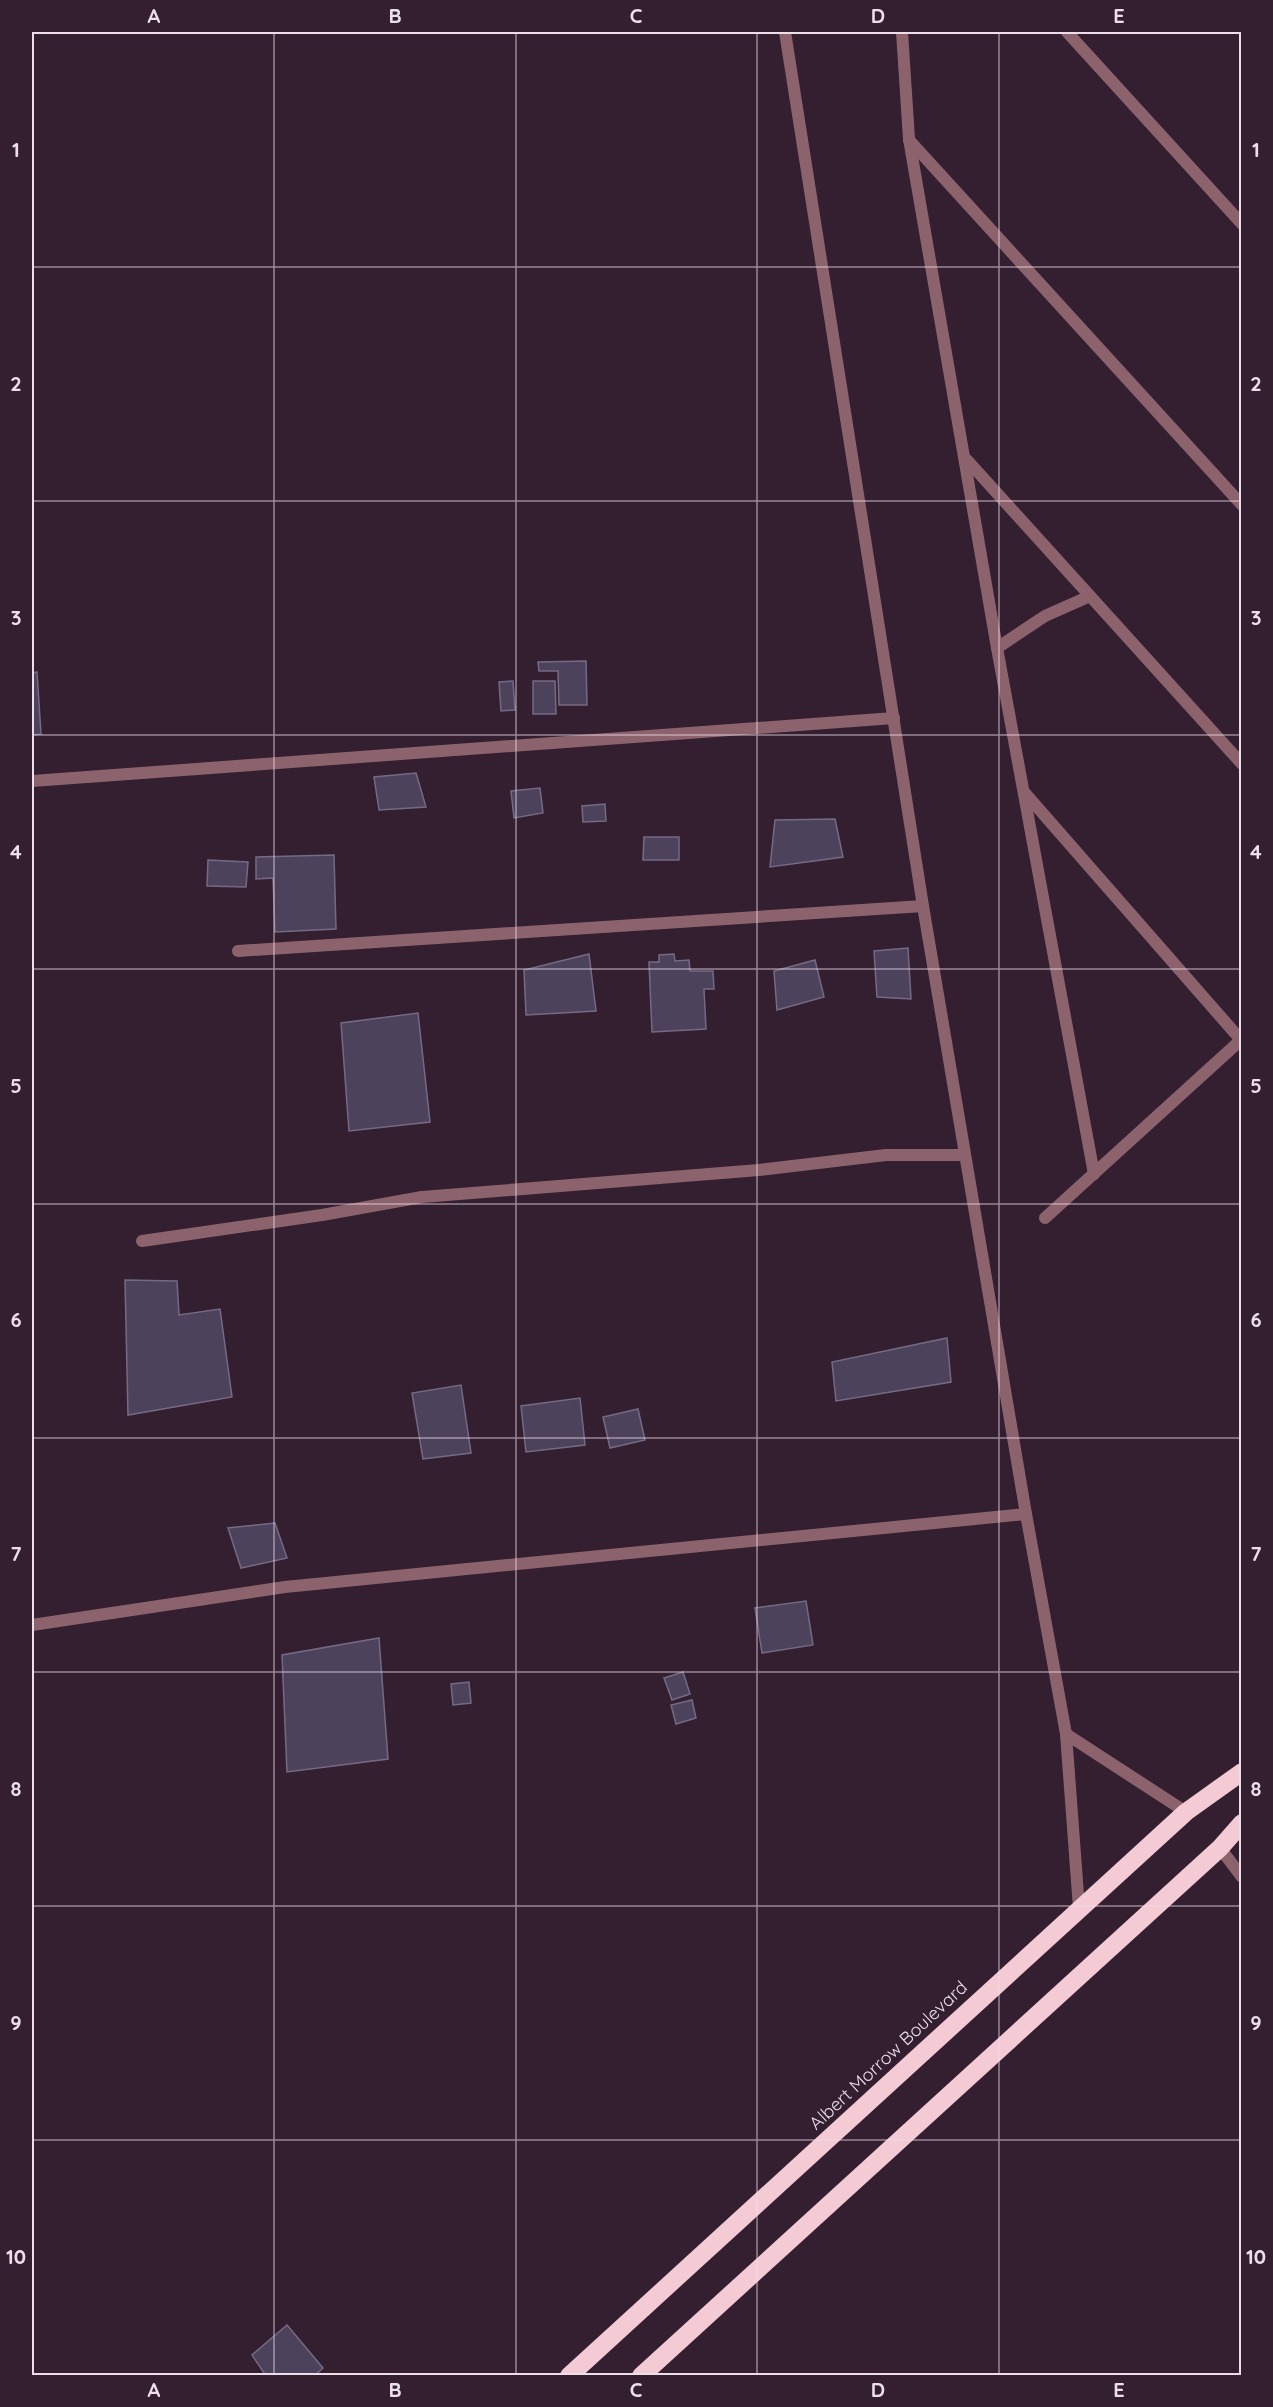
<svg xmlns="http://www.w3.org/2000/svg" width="1273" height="2407" font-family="Quicksand,sans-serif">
<rect width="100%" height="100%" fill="#331f30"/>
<g fill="#4c425b" stroke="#756a85" stroke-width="1.5">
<path d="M586 661 587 705H559L558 671H539L538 662Z"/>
<path d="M37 672 41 734 32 735V673Z"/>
<path d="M513 681 515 710 501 711 499 682Z"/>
<path d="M533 681H555L556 714H533Z"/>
<path d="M416 773 426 807 379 810 374 777Z"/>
<path d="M540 788 543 813 514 818 511 791Z"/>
<path d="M605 804 606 821 583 822 582 806Z"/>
<path d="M835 819 843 857 770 867 775 820Z"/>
<path d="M644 837H679V860H643Z"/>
<path d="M334 855 336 929 275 932 273 878 256 879V857Z"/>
<path d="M208 860 248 862 246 887 207 886Z"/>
<path d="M908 948 911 999 877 997 874 951Z"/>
<path d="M589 954 596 1011 526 1015 524 970Z"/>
<path d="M674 954 675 961 689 960 690 971H713L714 989H704L706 1029 652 1032 649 962H659V955Z"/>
<path d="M815 960 824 997 777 1010 774 971Z"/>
<path d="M418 1013 430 1122 349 1131 341 1023Z"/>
<path d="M125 1280 177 1281 179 1315 220 1309 232 1397 128 1415Z"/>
<path d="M947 1338 951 1382 836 1401 832 1362Z"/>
<path d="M461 1385 471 1453 423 1459 412 1393Z"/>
<path d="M580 1398 585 1445 526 1452 521 1406Z"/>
<path d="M638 1409 645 1440 610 1448 603 1417Z"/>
<path d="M275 1523 287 1558 241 1568 228 1528Z"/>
<path d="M806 1601 813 1645 762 1653 755 1608Z"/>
<path d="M379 1638 388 1759 287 1772 282 1655Z"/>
<path d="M683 1672 690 1694 672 1700 664 1678Z"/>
<path d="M469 1682 471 1703 453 1705 451 1684Z"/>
<path d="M692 1700 696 1718 676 1724 671 1705Z"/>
<path d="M287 2325 323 2368 314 2376H266L252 2355Z"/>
</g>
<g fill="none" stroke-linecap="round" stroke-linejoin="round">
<g stroke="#8c636d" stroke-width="12">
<path d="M785 32 923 906 1026 1514 1066 1734 1079 1908"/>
<path d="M902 32 909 139 997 648 1094 1174"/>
<path d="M1067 32 1242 224"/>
<path d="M909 140 1242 505"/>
<path d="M967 460 1242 764"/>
<path d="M997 648 1045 616 1090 596"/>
<path d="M32 781 894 718"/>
<path d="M1024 792 1241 1040"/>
<path d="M238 951 923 906"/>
<path d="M1045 1218 1242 1039"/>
<path d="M142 1241 322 1215 422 1197 759 1170 886 1155H965"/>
<path d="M32 1625 285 1587 1026 1514"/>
<path d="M1066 1734 1186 1812"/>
<path d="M1220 1848 1242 1877"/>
</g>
<g stroke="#f4cad4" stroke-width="18">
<path d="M569 2376 1186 1812 1242 1772"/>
<path d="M641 2376 1220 1848 1242 1823"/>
</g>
</g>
<path fill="none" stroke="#ecdfea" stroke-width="1.5" stroke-opacity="0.55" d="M274 32V2376M516 32V2376M757 32V2376M999 32V2376M32 267H1242M32 501H1242M32 735H1242M32 969H1242M32 1204H1242M32 1438H1242M32 1672H1242M32 1906H1242M32 2140H1242"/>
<g text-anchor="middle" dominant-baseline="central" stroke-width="5" stroke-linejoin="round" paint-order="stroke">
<g font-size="18" fill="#ecdfea" stroke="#331f30">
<text transform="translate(888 2055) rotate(-43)">Albert Morrow Boulevard</text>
</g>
</g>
<rect width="1273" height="2407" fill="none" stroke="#331f30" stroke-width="66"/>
<rect x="33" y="33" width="1207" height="2341" fill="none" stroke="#ecdfea" stroke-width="2"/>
<g font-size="20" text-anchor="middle" font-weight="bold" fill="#ecdfea">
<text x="154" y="23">A</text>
<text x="395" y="23">B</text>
<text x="636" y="23">C</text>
<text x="878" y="23">D</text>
<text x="1119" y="23">E</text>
<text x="16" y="157">1</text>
<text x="1256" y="157">1</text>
<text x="16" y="391">2</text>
<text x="1256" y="391">2</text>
<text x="16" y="625">3</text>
<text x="1256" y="625">3</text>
<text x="16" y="859">4</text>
<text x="1256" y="859">4</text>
<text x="16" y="1093">5</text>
<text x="1256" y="1093">5</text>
<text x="16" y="1327">6</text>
<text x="1256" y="1327">6</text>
<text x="16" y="1561">7</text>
<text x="1256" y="1561">7</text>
<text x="16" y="1796">8</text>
<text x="1256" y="1796">8</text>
<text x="16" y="2030">9</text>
<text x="1256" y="2030">9</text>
<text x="16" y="2264">10</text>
<text x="1256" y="2264">10</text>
<text x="154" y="2397">A</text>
<text x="395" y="2397">B</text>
<text x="636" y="2397">C</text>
<text x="878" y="2397">D</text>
<text x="1119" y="2397">E</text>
</g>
</svg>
